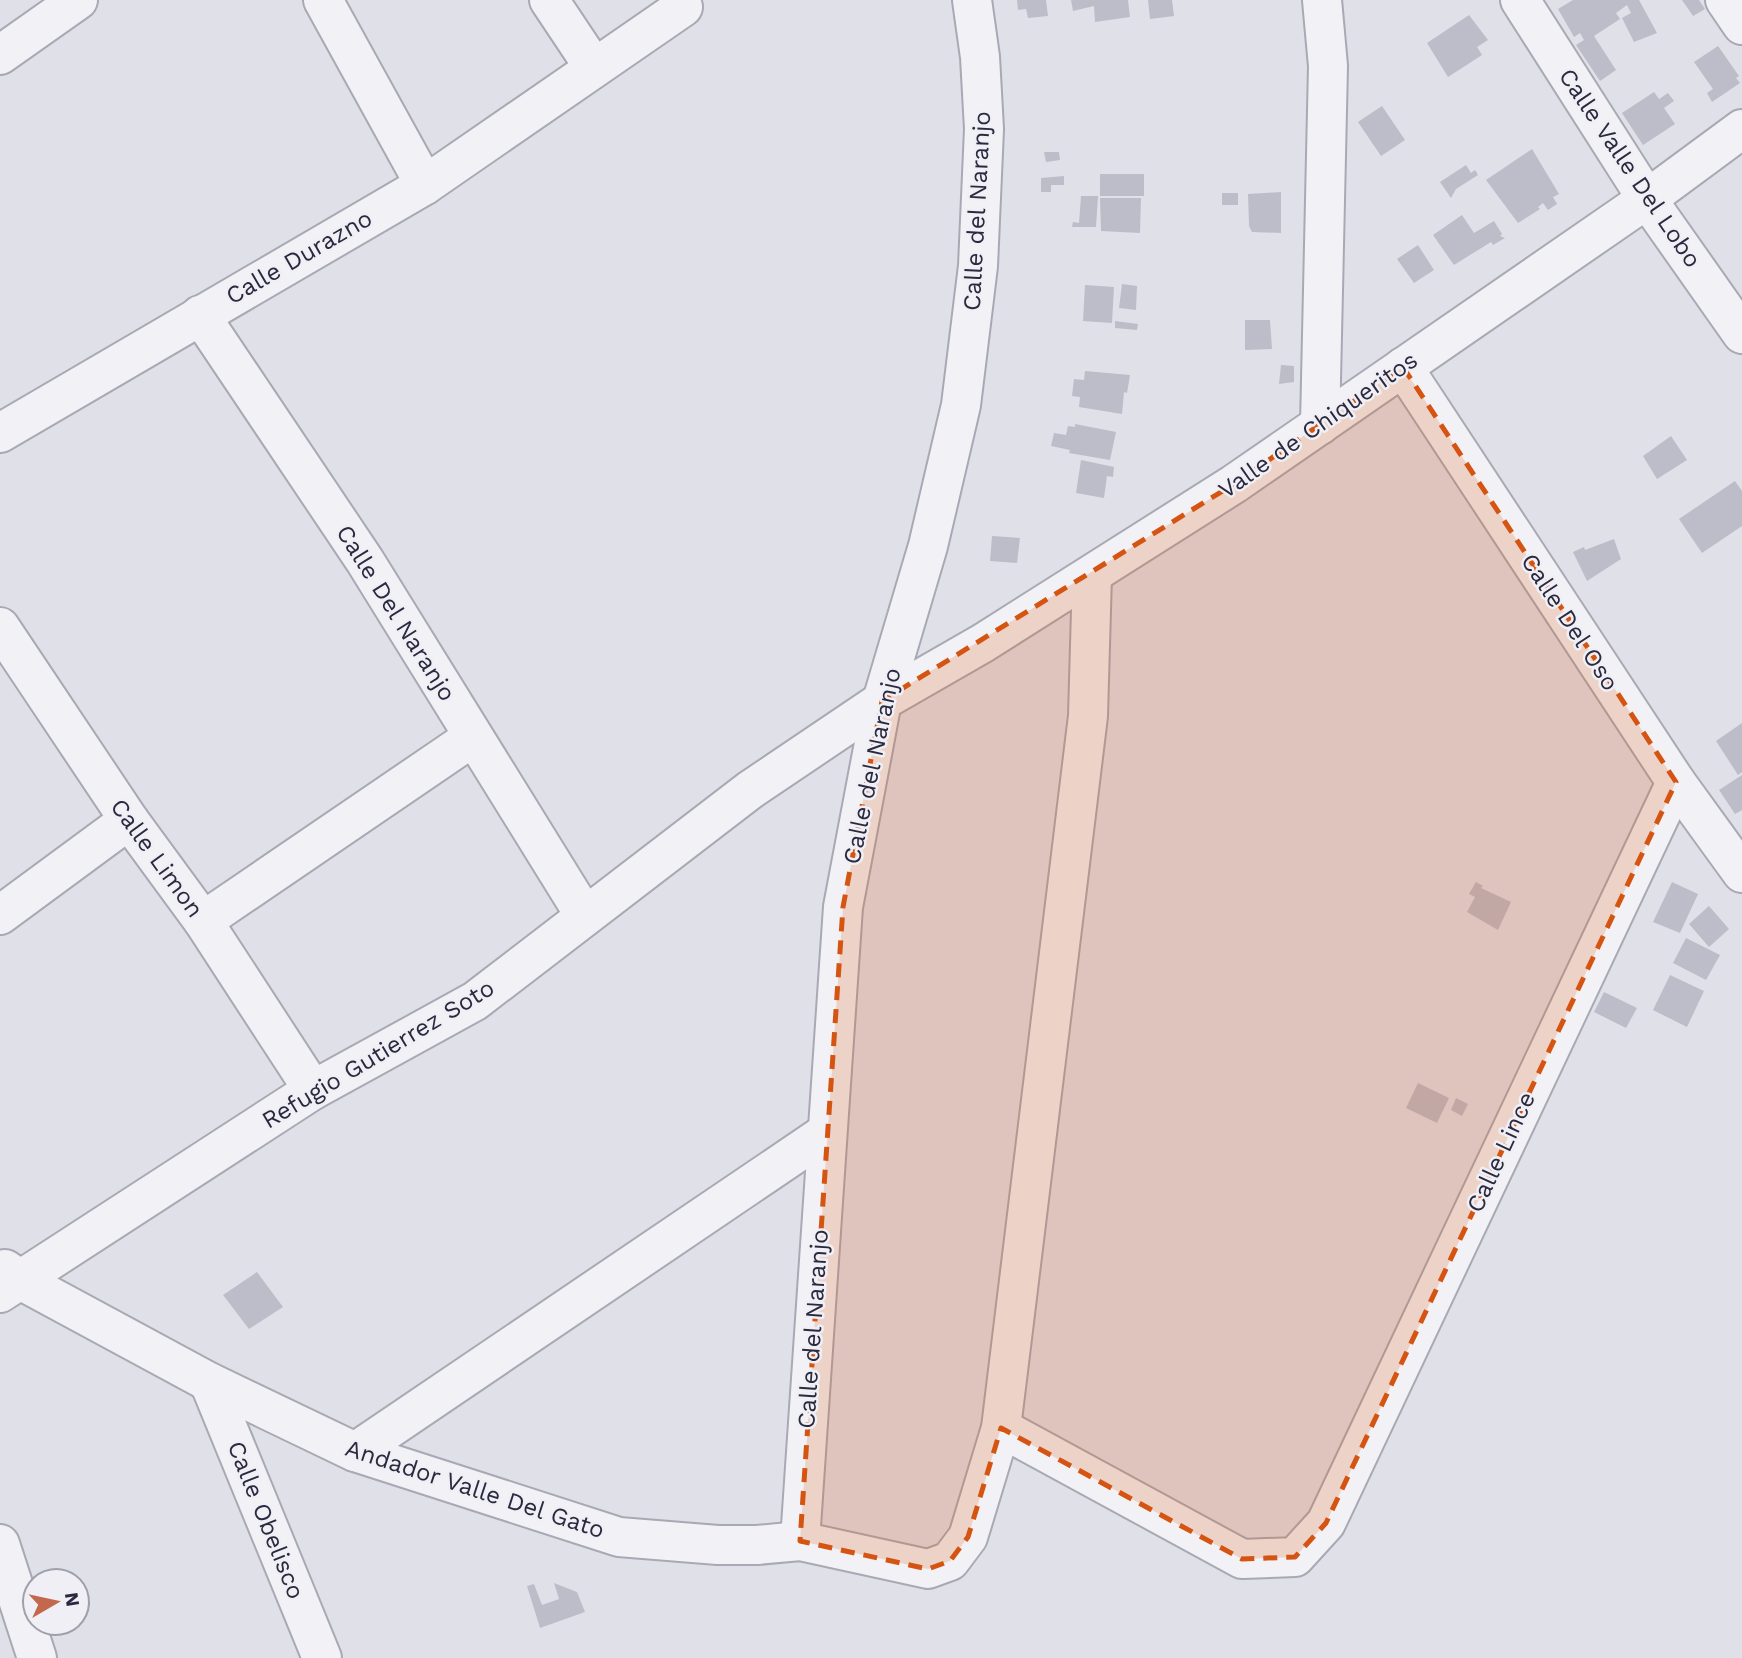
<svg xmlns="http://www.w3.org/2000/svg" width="1742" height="1658" font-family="'Work Sans',sans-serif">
<rect width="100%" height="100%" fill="#e0e0e8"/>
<g fill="#bdbdca">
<path d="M1017 0H1046L1048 16 1028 18 1026 9 1018 10Z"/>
<path d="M1071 0H1128L1130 17 1095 22 1094 6 1073 11Z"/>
<path d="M1148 0H1172L1174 16 1150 19Z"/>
<path d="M1573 0H1639L1657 33 1634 42 1622 18 1631 13 1627 5 1616 13 1620 19 1594 36 1616 70 1600 81 1576 45 1584 40 1580 33 1574 37 1558 9Z"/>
<path d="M1682 0H1699L1705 9 1693 16Z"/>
<path d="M1469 15 1488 40 1477 47 1482 55 1448 77 1427 43Z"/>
<path d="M1718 46 1739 76 1736 78 1740 83 1712 102 1707 93 1713 89 1694 62Z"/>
<path d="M1654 92 1659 99 1668 93 1674 101 1664 108 1675 124 1643 145 1622 113Z"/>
<path d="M1382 106 1405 140 1381 156 1358 122Z"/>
<path d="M1532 149 1559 194 1553 197 1557 204 1548 210 1543 203 1538 207 1540 209 1518 223 1486 180Z"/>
<path d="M1044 152H1059L1060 160 1046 162Z"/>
<path d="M1466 165 1471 173 1475 170 1478 175 1456 189 1451 198 1440 182Z"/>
<rect x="1100" y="174" width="44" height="22"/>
<path d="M1064 176V185H1051V192H1041V178Z"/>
<path d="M1281 192V233L1252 232 1249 226 1248 194Z"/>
<rect x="1222" y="193" width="16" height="12"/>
<path d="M1081 196H1098L1096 227H1072L1073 222 1079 223Z"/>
<path d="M1100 198H1141L1140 233 1101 231Z"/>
<path d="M1462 215 1474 233 1494 221 1502 234 1500 236 1505 238 1493 245 1491 242 1454 265 1433 235Z"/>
<path d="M1418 245 1434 270 1414 283 1397 259Z"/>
<path d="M1122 284 1137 286 1136 310 1119 308Z"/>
<path d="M1085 285 1114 287 1112 323 1083 321Z"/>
<path d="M1245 320H1270L1272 349 1245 350Z"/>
<path d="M1115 321 1138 324 1137 330 1115 328Z"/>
<path d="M1281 365 1294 366V382L1279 384Z"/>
<path d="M1085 371 1130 375 1127 393 1124 392 1122 414 1079 407 1080 397 1072 396 1074 379 1084 380Z"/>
<path d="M1075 424 1116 432 1110 460 1069 453 1070 450 1051 446 1054 433 1066 435 1068 426 1075 427Z"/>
<path d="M1671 436 1687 460 1657 479 1643 456Z"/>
<path d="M1081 460 1114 467 1113 477 1107 476 1104 498 1076 493Z"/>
<path d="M1735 481 1742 491V526L1702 553 1679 519Z"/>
<path d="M992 536 1020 538 1017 563 990 561Z"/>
<path d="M1614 539 1621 559 1587 581 1573 552 1584 547 1585 550Z"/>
<path d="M1742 723V772L1738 775 1716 741Z"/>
<path d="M1742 775V810L1735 814 1719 790Z"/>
<path d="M1476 882 1483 886 1481 888 1511 902 1498 930 1467 912 1475 897 1469 894Z"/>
<path d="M1672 882 1698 894 1680 933 1653 922Z"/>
<path d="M1709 906 1729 929 1709 947 1689 924Z"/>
<path d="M1686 938 1720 955 1706 980 1673 963Z"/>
<path d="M1670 975 1704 991 1687 1027 1653 1010Z"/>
<path d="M1604 992 1637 1008 1626 1028 1594 1012Z"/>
<path d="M1418 1083 1449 1098 1437 1123 1406 1108Z"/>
<path d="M1456 1098 1468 1104 1462 1116 1451 1110Z"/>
<path d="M257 1272 283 1307 249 1329 223 1295Z"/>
<path d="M554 1583 577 1592 585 1612 540 1628 527 1586 534 1584 542 1605 559 1599Z"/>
</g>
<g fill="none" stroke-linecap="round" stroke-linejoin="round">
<defs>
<g id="minor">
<path d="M323 0 425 185"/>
<path d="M549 0 585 54 591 70"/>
<path d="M1520 0 1647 199 1742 334"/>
<path d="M1725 0 1742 25"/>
<path d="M0 55 78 0"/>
<path d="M200 315 365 561 585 916"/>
<path d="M1403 367 1676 782 1742 873"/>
<path d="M1320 425 1328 66 1322 0"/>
<path d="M0 433 425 185 683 7"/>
<path d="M0 627 129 820 203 921 313 1090"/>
<path d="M0 915 129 820"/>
<path d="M203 921 473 737"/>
<path d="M5 1269 22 1281 209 1382 355 1452 619 1537 718 1545H757L800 1541 928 1569 950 1561 968 1537 1001 1428 1088 716 1092 575"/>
<path d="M0 1293 313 1090 475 1001 750 790 882 701 983 643 1234 484 1647 199 1742 129"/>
<path d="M209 1382 322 1658"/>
<path d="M1001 1428 1242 1559 1295 1557 1326 1523 1676 782"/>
<path d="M355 1452 826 1133"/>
<path d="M800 1541 843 907 882 701 928 546 961 405 978 266 984 129 980 57 972 0"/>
<path d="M0 1544 37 1658"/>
</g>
</defs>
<use href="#minor" stroke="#a9a9b5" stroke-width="42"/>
<use href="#minor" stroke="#f2f2f6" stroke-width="38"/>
</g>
<path fill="#d55411" fill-opacity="0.2" stroke="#d55411" stroke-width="5" stroke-dasharray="14 9" stroke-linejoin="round" d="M1403 367 1676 782 1326 1523 1295 1557 1242 1559 1001 1428 968 1537 950 1561 928 1569 800 1541 843 907 882 701 1234 484Z"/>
<g text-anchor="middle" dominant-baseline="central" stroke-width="5" stroke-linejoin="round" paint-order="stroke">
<g font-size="24" fill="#2a293e" stroke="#efeff5">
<text transform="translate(1630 168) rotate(56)">Calle Valle Del Lobo</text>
<text transform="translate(977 211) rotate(-87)">Calle del Naranjo</text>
<text transform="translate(299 257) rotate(-30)">Calle Durazno</text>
<text transform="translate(1318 425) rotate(-35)">Valle de Chiqueritos</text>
<text transform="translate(396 613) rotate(58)">Calle Del Naranjo</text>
<text transform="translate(1570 622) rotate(57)">Calle Del Oso</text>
<text transform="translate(872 766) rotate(-78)">Calle del Naranjo</text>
<text transform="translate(157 858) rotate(54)">Calle Limon</text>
<text transform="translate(378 1054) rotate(-31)">Refugio Gutierrez Soto</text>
<text transform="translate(1501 1152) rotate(-65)">Calle Lince</text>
<text transform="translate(813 1329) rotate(-86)">Calle del Naranjo</text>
<text transform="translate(475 1489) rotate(18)">Andador Valle Del Gato</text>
<text transform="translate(266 1520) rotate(68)">Calle Obelisco</text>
</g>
</g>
<g transform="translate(56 1602) rotate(81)"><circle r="33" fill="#efeff5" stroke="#a0a0ac" stroke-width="2"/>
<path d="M0-5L12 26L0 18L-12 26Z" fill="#c4684d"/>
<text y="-10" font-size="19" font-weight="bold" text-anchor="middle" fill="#2a293e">N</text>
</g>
</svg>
